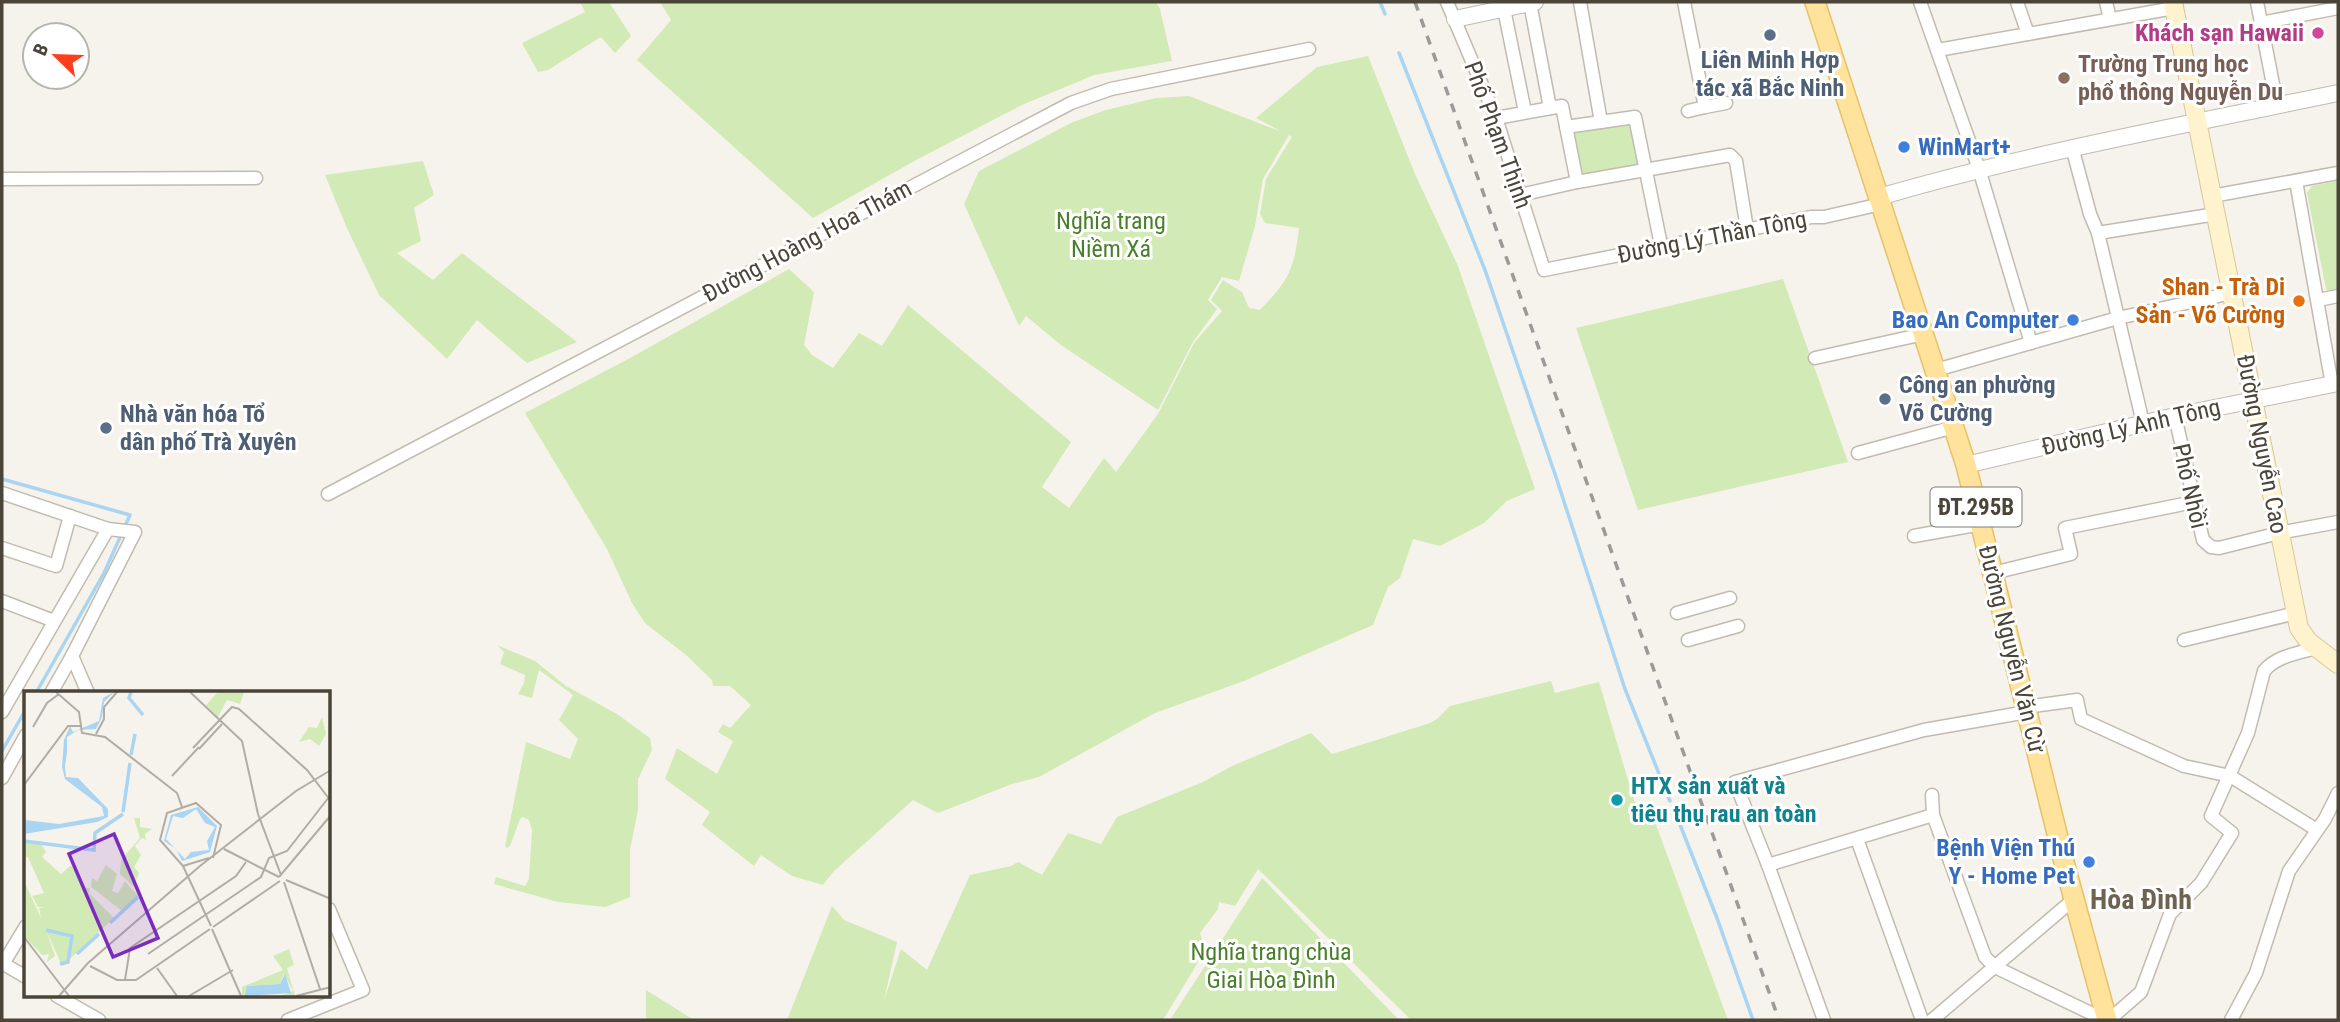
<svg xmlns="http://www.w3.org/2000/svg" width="2340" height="1022" font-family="'Roboto Condensed',sans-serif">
<rect width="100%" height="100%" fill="#f6f3ec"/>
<g fill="#d2eab5">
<path d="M580 2H609L631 36 615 53 601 37 548 70 538 72 522 43 585 12Z"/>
<path d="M660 2H1156L1160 9 1172 61 1094 75 1022 105 918 159 813 218 637 60 671 20Z"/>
<path d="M1368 56 1415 174 1458 266 1535 489 1507 501 1484 523 1440 546 1413 539 1400 578 1388 587 1373 625 1244 681 1155 713 1039 777 1012 784 938 813 913 800 834 871 823 885 792 876 761 855 754 866 702 825 710 812 665 779 677 748 717 774 733 741 718 732 723 724 730 728 751 705 730 686H713L712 680 686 655 645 623 632 603 607 549 525 413 632 357 789 269 814 292 804 345 812 355 833 368 859 333 882 346 908 305 1071 442 1042 487 1069 508 1104 458 1116 472 1158 414 1194 343 1222 311 1211 300 1223 280 1242 292 1249 308 1260 310C1289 280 1294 270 1299 228L1265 223 1260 214 1266 179 1292 137 1289 135 1263 179 1255 226 1239 281 1222 277 1208 300 1217 309 1193 342 1158 410 1061 345 1026 316 1019 326 964 204 979 171 1073 122 1106 110 1156 98 1189 96 1282 132 1256 118 1317 67Z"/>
<path d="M1631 122 1638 165 1579 176 1572 132Z"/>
<path d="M423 161 434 195 414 208 421 241 397 253 433 280 462 253 577 342 527 363 477 320 447 359 379 295 346 226 325 175Z"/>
<path d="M2338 181V290L2330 291 2326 289 2307 193 2312 186Z"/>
<path d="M1783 279 1848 462 1638 510 1576 328Z"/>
<path d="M497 645 535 661 566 686 617 714 650 738 652 750 638 779V810L630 850V897L606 907 558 902 494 884 496 877 525 886 529 879 532 830 529 820 523 817 520 819 510 846 507 848 505 846 526 742 570 759 578 739 559 720 573 695 539 670 532 698 518 694 524 683 525 675 500 664 504 652Z"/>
<path d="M1551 681 1555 693 1599 682 1636 807 1651 811 1728 1020H1411L1258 869 1235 906 1219 902 1218 909 1200 933 1203 944 1208 946 1163 1020H787L832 906 844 920 897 942 884 1001 901 949 927 970 970 875 1011 866 1018 862 1042 875 1068 833 1101 844 1117 817 1203 782 1232 766 1311 733 1332 754 1430 723 1437 719 1450 706Z"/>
<path d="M1262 878 1399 1020H1170Z"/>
<path d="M646 990 694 1020H646Z"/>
</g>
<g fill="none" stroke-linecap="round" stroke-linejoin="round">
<g stroke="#a9d4f2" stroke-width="3.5">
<path d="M1380 2 1385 14"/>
<path d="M1399 53 1485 270 1557 480 1625 689 1670 801"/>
<path d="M2 479 130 515 104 573 36 693"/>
<path d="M2 751 26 709"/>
<path d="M1677 817 1717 918 1753 1020"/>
</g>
<defs>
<g id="minor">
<path d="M1447 2 1496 118 1544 270 1811 217H1824L1881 204"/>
<path d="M1580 2 1601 122"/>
<path d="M1684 2 1705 107 1726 103"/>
<path d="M1920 2 1979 169 2031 343"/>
<path d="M2017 2 2028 34"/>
<path d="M2106 2 2110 19"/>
<path d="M2257 2 2277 105"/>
<path d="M1530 3 1550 108"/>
<path d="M1504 9 1525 112"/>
<path d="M2261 23 2338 8"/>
<path d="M1938 50 2174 8"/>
<path d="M1688 111 1705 107"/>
<path d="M1496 118 1562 106 1577 182"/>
<path d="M1566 127 1635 117 1661 245"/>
<path d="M2072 147 2090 214 2098 233 2143 423"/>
<path d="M2 179 256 178"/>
<path d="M2296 181 2332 385"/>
<path d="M1520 195 1577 182 1730 155 1736 161 1747 229"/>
<path d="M2212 196 2338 173"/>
<path d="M2098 233 2216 214"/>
<path d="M2318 300 2338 296"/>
<path d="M1815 358 1924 334"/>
<path d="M1936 370 2118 318 2232 293"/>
<path d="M2175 416 2203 540 2211 547 2219 548 2279 533 2338 522"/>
<path d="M1858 453 1954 427"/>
<path d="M2 493 108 529 135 532 72 656 51 693"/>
<path d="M328 494 1071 103 1111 89 1309 49"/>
<path d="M1914 536 1981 524"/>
<path d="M2 548 56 566 70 516"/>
<path d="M1993 573 2071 554 2065 528 2194 502"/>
<path d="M2 601 54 621"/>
<path d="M1677 613 1730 598"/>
<path d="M1688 640 1738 626"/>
<path d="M2184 640 2296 613"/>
<path d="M72 656 88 693"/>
<path d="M2026 707 2077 700 2081 719 2184 766 2230 776 2317 830"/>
<path d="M2 712 108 529"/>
<path d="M2 778 26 735"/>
<path d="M1932 795 1933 815 1985 957 1995 967 2105 1020"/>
<path d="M1857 839 1922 1020"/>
<path d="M1768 865 1933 815"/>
<path d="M2 963 26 977"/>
<path d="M3 964 26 926"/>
<path d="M57 996 99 1020"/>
<path d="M288 1020 363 990 329 909"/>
<path d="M1824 1020 1768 865 1735 782 1924 730 2027 712"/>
<path d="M1932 1020 2074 899"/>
<path d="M2109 1020 2141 992 2170 914 2201 883 2232 833 2211 816 2248 733 2264 671C2276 656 2299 653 2316 648"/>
<path d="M2231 1020 2256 973 2289 871 2325 819 2338 793"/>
</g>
<g id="tertiary">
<path d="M1455 19 1535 2"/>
<path d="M1879 197C2030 153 2184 125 2338 93"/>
<path d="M1966 465 2175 416 2338 383"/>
</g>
<path id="secondary" d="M2173 2 2299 628 2309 642 2338 664"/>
<path id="primary" d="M1815 2 1966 465 2065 866 2107 1020"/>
</defs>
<use href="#minor" stroke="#c2bbae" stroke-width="15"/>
<use href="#tertiary" stroke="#c2bbae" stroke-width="18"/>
<use href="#secondary" stroke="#d6c79b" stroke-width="20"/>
<use href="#primary" stroke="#e6c16a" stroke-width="22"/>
<use href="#minor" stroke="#fff" stroke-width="12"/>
<use href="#tertiary" stroke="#fff" stroke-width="16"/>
<use href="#secondary" stroke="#fff3cd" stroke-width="18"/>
<use href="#primary" stroke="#ffe39c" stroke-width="19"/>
<path stroke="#9a9a9a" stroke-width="3.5" stroke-dasharray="9 9" stroke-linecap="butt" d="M1415 2 1779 1020"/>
</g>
<circle fill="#d1479c" stroke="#fff" stroke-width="2.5" cx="2318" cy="33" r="7"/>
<g fill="#5c6f8a" stroke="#fff" stroke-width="2.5">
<circle cx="1770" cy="35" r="7"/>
<circle cx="1885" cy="399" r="7"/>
<circle cx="106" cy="428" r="7"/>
</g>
<circle fill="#8d6e63" stroke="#fff" stroke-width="2.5" cx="2064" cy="78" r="7"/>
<g fill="#3f7fe0" stroke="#fff" stroke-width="2.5">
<circle cx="1904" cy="147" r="7"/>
<circle cx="2073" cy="320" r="7"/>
<circle cx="2089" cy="862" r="7"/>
</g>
<circle fill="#e8710a" stroke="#fff" stroke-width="2.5" cx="2299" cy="301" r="7"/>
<circle fill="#0f9aa8" stroke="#fff" stroke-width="2.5" cx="1617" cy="800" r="7"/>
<g text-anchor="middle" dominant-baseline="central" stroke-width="6" stroke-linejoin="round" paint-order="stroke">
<rect fill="#fff" stroke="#817c74" stroke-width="2" x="1930.5" y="487.5" width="91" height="39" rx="5"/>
<g font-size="23" font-weight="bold" fill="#4b4439">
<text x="1976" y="507">ĐT.295B</text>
</g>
<g font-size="24" font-weight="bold" fill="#b23c85" stroke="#fff" text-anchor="end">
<text x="2304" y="33">Khách sạn Hawaii</text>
</g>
<g font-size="24" font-weight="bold" fill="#4e5e75" stroke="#fff" text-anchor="start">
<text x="1770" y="60" text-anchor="middle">Liên Minh Hợp<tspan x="1770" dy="28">tác xã Bắc Ninh</tspan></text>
<text x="1899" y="385">Công an phường<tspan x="1899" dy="28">Võ Cường</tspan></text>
<text x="120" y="414">Nhà văn hóa Tổ<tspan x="120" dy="28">dân phố Trà Xuyên</tspan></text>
</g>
<g font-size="24" font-weight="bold" fill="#785e54" stroke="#fff" text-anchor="start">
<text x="2078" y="64">Trường Trung học<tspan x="2078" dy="28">phổ thông Nguyễn Du</tspan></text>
</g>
<g font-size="24" fill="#4b4439" stroke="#fff">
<text transform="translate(1498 135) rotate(70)">Phố Phạm Thịnh</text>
<text transform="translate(1712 237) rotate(-11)">Đường Lý Thần Tông</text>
<text transform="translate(807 241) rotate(-28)">Đường Hoàng Hoa Thám</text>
<text transform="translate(2131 427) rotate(-13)">Đường Lý Anh Tông</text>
<text transform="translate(2262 444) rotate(79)">Đường Nguyễn Cao</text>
<text transform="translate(2190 486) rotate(77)">Phố Nhồi</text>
<text transform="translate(2012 649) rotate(76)">Đường Nguyễn Văn Cừ</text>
</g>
<g font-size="24" font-weight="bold" fill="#366cbe" stroke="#fff" text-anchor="end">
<text x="1918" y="147" text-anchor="start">WinMart+</text>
<text x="2059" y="320">Bao An Computer</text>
<text x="2075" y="848">Bệnh Viện Thú<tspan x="2075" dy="28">Y - Home Pet</tspan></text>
</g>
<g font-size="24" fill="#4a7f2a" stroke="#fff">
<text x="1111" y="221">Nghĩa trang<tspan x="1111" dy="28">Niềm Xá</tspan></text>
<text x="1271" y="952">Nghĩa trang chùa<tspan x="1271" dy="28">Giai Hòa Đình</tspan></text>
</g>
<g font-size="24" font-weight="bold" fill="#c56008" stroke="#fff" text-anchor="end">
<text x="2285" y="287">Shan - Trà Di<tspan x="2285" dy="28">Sản - Võ Cường</tspan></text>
</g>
<g font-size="24" font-weight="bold" fill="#0d838f" stroke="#fff" text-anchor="start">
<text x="1631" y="786">HTX sản xuất và<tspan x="1631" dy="28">tiêu thụ rau an toàn</tspan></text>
</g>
<g font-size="28" font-weight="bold" fill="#6e6250" stroke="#fff">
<text x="2141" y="899">Hòa Đình</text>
</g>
</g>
<g transform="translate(24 691)">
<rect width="306" height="306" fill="#f6f3ec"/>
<path d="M194 1H220L216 13 203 9 194 26 182 14ZM298 26 302 43 295 55 286 48 275 51 285 36 293 37ZM110 127H116V136L128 138 121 143 122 149 118 147 111 155 117 164 110 176 115 182 110 196 96 183 97 169 116 147ZM0 150 17 153 22 161 18 166 37 183 47 174 59 191 58 197H66L65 202 90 227 38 275 23 241 31 265 23 271 25 263 18 264 0 245V190L17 227 15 217 21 216H14L8 205 20 202 4 166 0 167ZM82 174 93 183 88 200 94 202 101 190 114 205 98 220 67 196 68 187 73 190ZM265 258 270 274 263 277 271 305H256L269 300 260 283 256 293 223 295V305H218V296L259 279 249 265Z" fill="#d2eab5"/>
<path d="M90 1 80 11 78 26 72 38 54 39 43 46V62L41 75 42 86 54 87 84 118V126L73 131 0 143V129L35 133 80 125 78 116 41 88 38 76 40 49 46 35 49 41 75 30 79 7ZM174 116 193 135 186 161 158 170 152 158 140 150 147 124ZM172 118 181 132 191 136 183 150 185 159 167 161 161 168 142 148 149 125 159 127ZM261 283 267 302 221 305 223 295 256 293Z" fill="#a9d4f2" fill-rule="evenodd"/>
<path fill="none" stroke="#a9d4f2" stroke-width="3.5" d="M107 1 105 7 119 24M107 64 111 43M99 121 106 72M0 150 70 159 71 142 99 123M86 232 114 206M22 239 48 245 44 271 36 273M53 263 75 243"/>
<path fill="none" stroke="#b2ada4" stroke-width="2" d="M32 1 55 21 58 42 81 46 153 102 158 116M166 1 218 50 234 123 257 184M9 36 23 12 35 3M72 43 80 28V16L93 1M169 57 208 16 215 18 283 79 306 109M175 58 198 33M148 85 175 56M0 94 44 35H57M200 158 255 186M159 175 136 149 143 122 172 112 197 134 189 167M159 175 187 235M159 175 185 167M255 186 307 124M262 189 307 208M260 191 296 298M189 236 256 190M188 238 217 305M0 246 45 305M124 263 237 186 245 167 263 160 305 106M66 275 93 289H112L186 238M133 277 153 305M101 289 106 257 212 185 222 171M35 305 64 272 176 175 272 100 307 79M165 305 209 279M272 305 307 296"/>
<path fill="#7b2cbf" fill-opacity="0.15" stroke="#7b2cbf" stroke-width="3.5" d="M90 143 134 247 89 266 45 163Z"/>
<rect width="306" height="306" fill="none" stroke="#4b4439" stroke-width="3.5"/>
</g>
<rect width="2340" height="1022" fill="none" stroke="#4b4439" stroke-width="7"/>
<g transform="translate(56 56) rotate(293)"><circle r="33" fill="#ffffff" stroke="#b7b4b0" stroke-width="2"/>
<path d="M0-5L12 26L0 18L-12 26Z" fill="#fc3f1d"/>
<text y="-10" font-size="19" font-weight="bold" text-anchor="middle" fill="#4b4439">B</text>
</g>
</svg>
